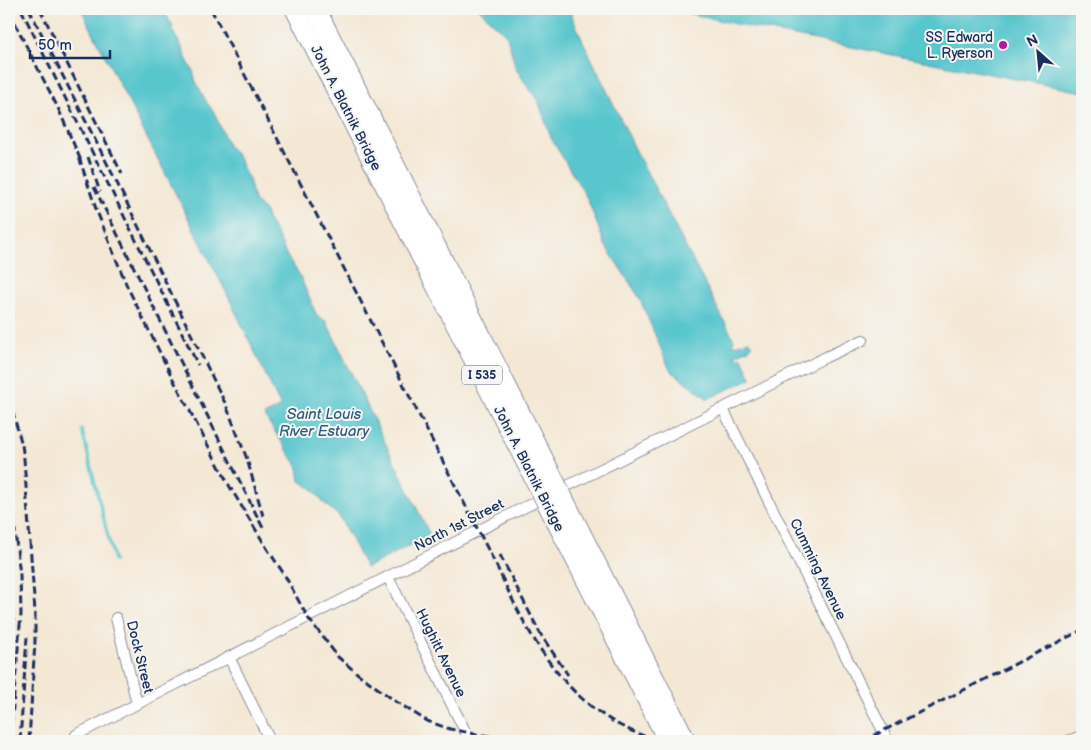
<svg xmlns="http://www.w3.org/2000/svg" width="1091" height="750" font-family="'Balsamiq Sans',sans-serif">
<rect width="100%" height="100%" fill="#f6f6f2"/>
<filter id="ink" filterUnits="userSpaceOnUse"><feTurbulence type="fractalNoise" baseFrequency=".02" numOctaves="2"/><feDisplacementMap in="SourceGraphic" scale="10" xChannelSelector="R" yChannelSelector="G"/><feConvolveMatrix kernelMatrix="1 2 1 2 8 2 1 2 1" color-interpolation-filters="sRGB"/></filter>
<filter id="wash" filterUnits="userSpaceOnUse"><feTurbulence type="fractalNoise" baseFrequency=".0096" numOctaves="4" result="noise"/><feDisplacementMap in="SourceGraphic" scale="20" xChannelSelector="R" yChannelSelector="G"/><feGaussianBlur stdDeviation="1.12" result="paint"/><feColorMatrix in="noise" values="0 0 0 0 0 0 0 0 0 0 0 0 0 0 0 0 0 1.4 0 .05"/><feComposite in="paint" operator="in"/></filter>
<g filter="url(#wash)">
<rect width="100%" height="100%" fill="#f4e8d5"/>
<g fill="#59c6cd" stroke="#3a7a96">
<path d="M81 9H163L172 25 174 34 181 45 186 58 193 71 196 82 207 103 214 112 228 145 240 160 242 168 249 179 254 201 265 211 267 219 275 231 288 258 299 274 317 316 326 321 430 535 366 568 339 516 325 504 311 488 300 481 298 467 264 415 281 407 227 294Z"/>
<path d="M479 9H569L579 33 642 163 732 336 734 341 732 345 738 344 749 341 753 345 750 348 736 355 738 359 742 357 751 378 708 399 670 370 639 297 605 245 587 198 551 138 539 103 516 69 507 36Z"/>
<path d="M670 9H1082V92L744 26Z"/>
</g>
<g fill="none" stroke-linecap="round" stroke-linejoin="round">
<path stroke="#59c6cd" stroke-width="3" d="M82 430 114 561"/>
</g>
</g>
<g filter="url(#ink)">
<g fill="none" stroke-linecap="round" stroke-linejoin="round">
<defs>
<g id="street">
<path d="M723 409 888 741"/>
<path d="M388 577 470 741"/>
<path d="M116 618 137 704"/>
<path d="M229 657 270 741"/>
<path d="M76 741V735L517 511 826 357 863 340"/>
<path d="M1068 741 1082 736"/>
</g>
</defs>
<use href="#street" stroke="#888c9a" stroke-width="12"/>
<use href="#street" stroke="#fff" stroke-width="10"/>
<g stroke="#1b2f5e" stroke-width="3" stroke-dasharray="8 4" stroke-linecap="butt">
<path d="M21 9 198 365"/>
<path d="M29 9 118 185 226 405 247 459 263 516"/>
<path d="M40 9 122 174"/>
<path d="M211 9 498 569C533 646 572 716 659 741"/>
<path d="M9 12 58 108 82 163"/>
<path d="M79 157 96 209 127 286 173 379 230 487 268 550 284 574 308 618 323 637 338 657 357 673 395 701 427 721 450 729 481 735 547 741"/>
<path d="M88 157 100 192"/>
<path d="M94 187 264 530"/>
<path d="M9 399 22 445 24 459 35 612V641L29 741"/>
<path d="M9 478 20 575 21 614 10 741"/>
<path d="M500 555 541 635 568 675"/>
<path d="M9 571 14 628"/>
<path d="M9 631 12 663"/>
<path d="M20 741 27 637"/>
<path d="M863 741 1082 630"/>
</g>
<defs>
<g id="highway-bridge">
<path d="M295 9 668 741"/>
<path d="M316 9 686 741"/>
</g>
</defs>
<use href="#highway-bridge" stroke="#888c9a" stroke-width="21" stroke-linecap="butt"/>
<use href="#highway-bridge" stroke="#fff" stroke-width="19"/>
</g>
</g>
<circle fill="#b5179e" stroke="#f6f6f2" stroke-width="2" cx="1003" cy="45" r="5"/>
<g text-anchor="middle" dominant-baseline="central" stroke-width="4" stroke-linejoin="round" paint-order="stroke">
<rect fill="#f6f6f2" stroke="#5d6b8a" stroke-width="1" x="462" y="365.5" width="40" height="19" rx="4"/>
<g font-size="12" font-weight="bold" fill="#1b2f5e">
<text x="482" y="375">I 535</text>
</g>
<g font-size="14" fill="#1b2f5e" stroke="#f6f6f2" text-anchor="end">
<text x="993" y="37">SS Edward<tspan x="993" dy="16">L. Ryerson</tspan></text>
</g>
<g font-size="14" fill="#1b2f5e" stroke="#f6f6f2">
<text transform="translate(346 108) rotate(63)">John A. Blatnik Bridge</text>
<text transform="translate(529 469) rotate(63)">John A. Blatnik Bridge</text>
<text transform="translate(459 525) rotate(-27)">North 1st Street</text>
<text transform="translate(818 569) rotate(64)">Cumming Avenue</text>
<text transform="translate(441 653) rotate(64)">Hughitt Avenue</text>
<text transform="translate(140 657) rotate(76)">Dock Street</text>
</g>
<g font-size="15" font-style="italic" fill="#2e5c7f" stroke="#f6f6f2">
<text x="324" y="414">Saint Louis<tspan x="324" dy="17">River Estuary</tspan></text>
</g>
</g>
<rect width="1091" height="750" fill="none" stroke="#f6f6f2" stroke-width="30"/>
<g transform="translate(1038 52) rotate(333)" stroke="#f6f6f2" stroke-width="4" paint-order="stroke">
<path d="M0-4L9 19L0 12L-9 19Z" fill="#1b2f5e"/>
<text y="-8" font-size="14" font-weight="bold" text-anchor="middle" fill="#1b2f5e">N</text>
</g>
<path d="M30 50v8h80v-8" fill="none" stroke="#1b2f5e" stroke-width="2.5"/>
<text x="38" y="50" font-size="15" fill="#1b2f5e" stroke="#f6f6f2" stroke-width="4" paint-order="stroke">50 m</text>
</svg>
